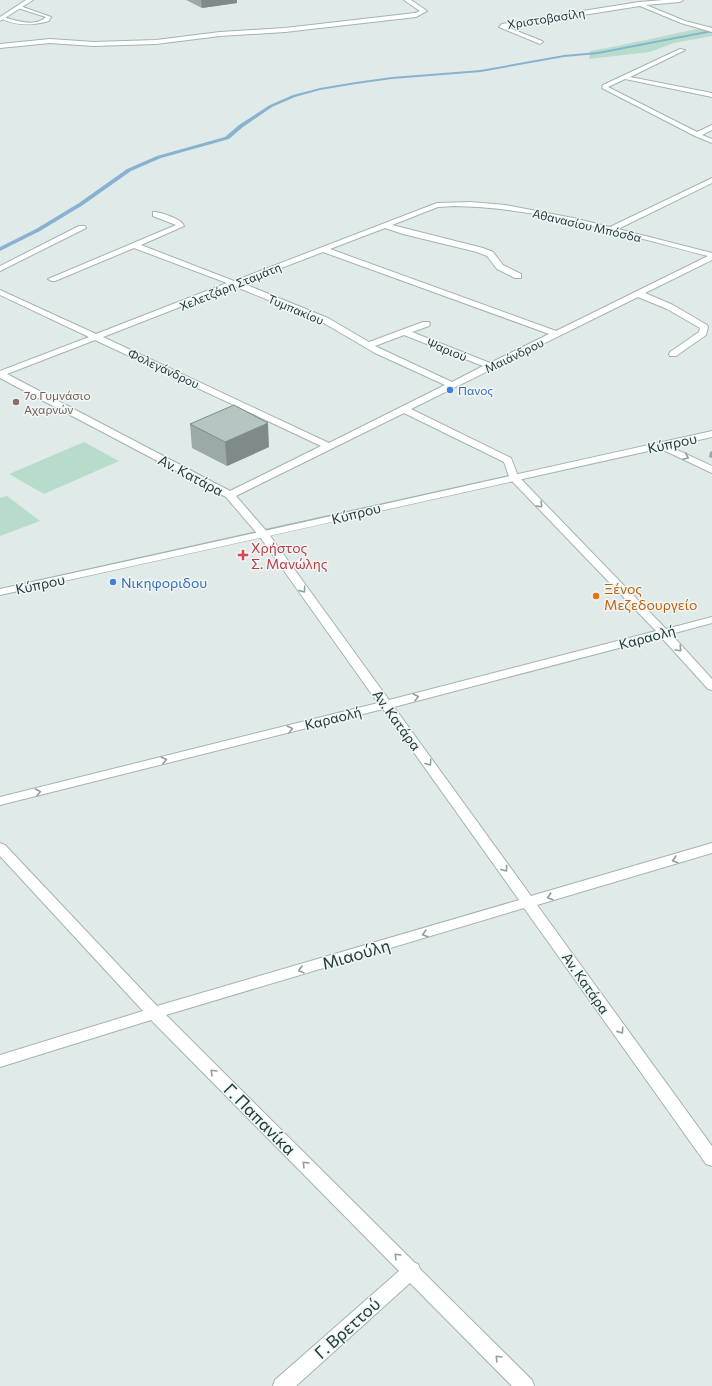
<svg xmlns="http://www.w3.org/2000/svg" width="712" height="1386" font-family="Commissioner,sans-serif">
<rect width="100%" height="100%" fill="#e0ebe9"/>
<g fill="#b8dccb">
<path d="M712 26V36L674 43 650 52 589 59 590 51C631 44 671 34 712 26Z"/>
<path d="M84 442 119 461 44 494 9 474Z"/>
<path d="M7 496 40 521 0 536V498Z"/>
</g>
<g fill="none" stroke-linecap="round" stroke-linejoin="round">
<path fill="#87b3d1" fill-rule="evenodd" d="M712 30V32L598 54 564 57 481 72 392 79 356 84 320 90 295 97 272 107 243 127 229 139 161 158 131 171 83 205 40 231 0 251V247L36 229 79 203 127 169 157 156 225 137 239 125 270 105 293 95 320 88 356 82 392 77 481 70 564 55 598 52Z"/>
<defs>
<path id="service" d="M20 6 51 17 49 21C31 26 16 26 0 18L2 17C16 20 34 28 46 17L18 8Z"/>
<g id="minor">
<path d="M26 0H33L0 21V17Z"/>
<path d="M404 0H411L427 11 416 17 285 32 220 36 156 44 94 46 50 43 0 48V44L50 39 94 42 156 40 220 32 285 28 415 13 420 11Z"/>
<path d="M664 0H683L680 2 646 5 685 21 712 28V32L681 23 640 6 507 27 542 41 543 42 540 44 499 27 502 24 639 2Z"/>
<path d="M680 49 685 50 630 77 712 93V97L625 79 608 87 697 132 712 125V130L702 135 712 139V143L695 136 602 88 603 85Z"/>
<path d="M712 178V183L618 229 712 253V260L645 293 673 305 707 325 708 327 706 335 676 356H670L669 354 670 352 699 332 700 328 667 309 638 297 411 409 511 458 518 476 666 629 712 617V623L671 634 712 679V690L708 689 661 637 394 707 531 896 712 843V853L537 905 712 1146V1166L706 1164 524 908 166 1015 415 1263 418 1264 420 1269 532 1380 534 1386H512L410 1283 296 1386H273L275 1380 399 1271 151 1020 0 1067V1055L143 1011 0 856V843L5 845 157 1006 519 900 383 709 0 805V797L378 703 260 537 226 497 0 378V371L89 337 0 295V290L96 334 227 283 134 248 55 281H52L48 279 176 225 153 216V212C161 212 182 219 184 226L141 245 234 281 437 203 471 202 505 205 573 218 610 227ZM454 206C540 207 625 235 708 256L556 331 330 249 385 228 403 234 477 252 487 256 497 269 515 278H521V274L503 265 493 252 483 248 392 225 438 207ZM323 252 549 334 490 363 412 332 429 326 430 324 429 322H423L369 342 328 318 242 283ZM234 286 322 322 375 353 445 385 329 443 103 337ZM404 335 483 366 452 382 375 346ZM95 340 321 446 230 491 7 374ZM404 413 504 462 510 479 656 631 389 700 268 533 236 496Z"/>
<path d="M79 226H85L86 228 0 271V266Z"/>
<path d="M660 442 712 466V473L657 447 655 445 657 443Z"/>
</g>
<path id="tertiary" d="M712 431V437C475 489 238 544 0 595V589C238 538 475 483 712 431Z"/>
</defs>
<use href="#service" stroke="#a3b3b1" stroke-width="2"/>
<use href="#minor" stroke="#a3b3b1" stroke-width="2"/>
<use href="#tertiary" stroke="#a3b3b1" stroke-width="2"/>
<use href="#service" fill="#fff" fill-rule="evenodd"/>
<use href="#minor" fill="#fff" fill-rule="evenodd"/>
<use href="#tertiary" fill="#fff" fill-rule="evenodd"/>
</g>
<g fill="#9caaa7">
<path d="M186 0H237V3L202 8Z"/>
<path d="M190 424 269 447 227 466 192 448Z"/>
<path d="M712 451V458L709 457 710 452Z"/>
</g>
<g fill="#7f8b88">
<path d="M201 0H237V3L202 8Z"/>
<path d="M268 423 269 447 227 466 225 442Z"/>
</g>
<path fill="#b5c6c2" stroke="#7f8b88" d="M234 405 268 423 225 442 190 424Z"/>
<defs><path id="oneway-chevron" d="M-2-3.5L2.5 0L-2 3.5" fill="none" stroke-width="1.6" stroke-linecap="round" stroke-linejoin="round"/></defs>
<g stroke="#909d9d">
<use href="#oneway-chevron" transform="translate(686 457) rotate(25)"/>
<use href="#oneway-chevron" transform="translate(540 505) rotate(46)"/>
<use href="#oneway-chevron" transform="translate(303 590) rotate(54)"/>
<use href="#oneway-chevron" transform="translate(679 649) rotate(47)"/>
<use href="#oneway-chevron" transform="translate(416 697) rotate(-14)"/>
<use href="#oneway-chevron" transform="translate(290 729) rotate(-14)"/>
<use href="#oneway-chevron" transform="translate(164 760) rotate(-14)"/>
<use href="#oneway-chevron" transform="translate(429 763) rotate(54)"/>
<use href="#oneway-chevron" transform="translate(38 792) rotate(-14)"/>
<use href="#oneway-chevron" transform="translate(675 860) rotate(163)"/>
<use href="#oneway-chevron" transform="translate(505 869) rotate(54)"/>
<use href="#oneway-chevron" transform="translate(550 897) rotate(163)"/>
<use href="#oneway-chevron" transform="translate(425 934) rotate(164)"/>
<use href="#oneway-chevron" transform="translate(301 970) rotate(164)"/>
<use href="#oneway-chevron" transform="translate(621 1031) rotate(55)"/>
<use href="#oneway-chevron" transform="translate(213 1072) rotate(-135)"/>
<use href="#oneway-chevron" transform="translate(305 1164) rotate(-135)"/>
<use href="#oneway-chevron" transform="translate(397 1256) rotate(-135)"/>
<use href="#oneway-chevron" transform="translate(498 1358) rotate(-134)"/>
</g>
<g fill="#3f7fe0" stroke="#f0f7f6" stroke-width="1.5">
<circle cx="450" cy="390" r="4"/>
<circle cx="113" cy="582" r="4"/>
</g>
<circle fill="#8d6e63" stroke="#f0f7f6" stroke-width="1.5" cx="16" cy="402" r="4"/>
<path fill="#e0444e" stroke="#f0f7f6" stroke-width="1.5" d="M241 549h4v4h4v4h-4v4h-4v-4h-4v-4h4z"/>
<circle fill="#e8710a" stroke="#f0f7f6" stroke-width="1.5" cx="596" cy="596" r="4"/>
<g text-anchor="middle" dominant-baseline="central" stroke-width="3" stroke-linejoin="round" paint-order="stroke">
<g font-size="12" fill="#213b3b" stroke="#f0f7f6">
<text transform="translate(546 18) rotate(-9)">Χριστοβασίλη</text>
<text transform="translate(587 225) rotate(13)">Αθανασίου Μπόσδα</text>
<text transform="translate(230 286) rotate(-22)">Χελετζάρη Σταμάτη</text>
<text transform="translate(296 309) rotate(23)">Τυμπακίου</text>
<text transform="translate(447 349) rotate(22)">Ψαριού</text>
<text transform="translate(514 355) rotate(-26)">Μαιάνδρου</text>
<text transform="translate(164 368) rotate(25)">Φολεγάνδρου</text>
</g>
<g font-size="12" fill="#366cbe" stroke="#f0f7f6" text-anchor="start">
<text x="458" y="390">Πανος</text>
</g>
<g font-size="12" fill="#785e54" stroke="#f0f7f6" text-anchor="start">
<text x="24" y="395">7ο Γυμνάσιο<tspan x="24" dy="14">Αχαρνών</tspan></text>
</g>
<g font-size="14" fill="#213b3b" stroke="#f0f7f6">
<text transform="translate(672 443) rotate(-12)">Κύπρου</text>
<text transform="translate(191 475) rotate(28)">Αν. Κατάρα</text>
<text transform="translate(356 513) rotate(-14)">Κύπρου</text>
<text transform="translate(40 584) rotate(-12)">Κύπρου</text>
<text transform="translate(647 637) rotate(-15)">Καραολή</text>
<text transform="translate(333 718) rotate(-14)">Καραολή</text>
<text transform="translate(397 720) rotate(54)">Αν. Κατάρα</text>
<text transform="translate(586 983) rotate(55)">Αν. Κατάρα</text>
</g>
<g font-size="14" fill="#be3a42" stroke="#f0f7f6" text-anchor="start">
<text x="251" y="547">Χρήστος<tspan x="251" dy="16">Σ. Μανώλης</tspan></text>
</g>
<g font-size="14" fill="#366cbe" stroke="#f0f7f6" text-anchor="start">
<text x="121" y="582">Νικηφοριδου</text>
</g>
<g font-size="14" fill="#c56008" stroke="#f0f7f6" text-anchor="start">
<text x="604" y="588">Ξένος<tspan x="604" dy="16">Μεζεδουργείο</tspan></text>
</g>
<g font-size="17" fill="#213b3b" stroke="#f0f7f6">
<text transform="translate(356 954) rotate(-16)">Μιαούλη</text>
<text transform="translate(260 1119) rotate(45)">Γ. Παπανίκα</text>
<text transform="translate(347 1328) rotate(-42)">Γ. Βρεττού</text>
</g>
</g>
</svg>
